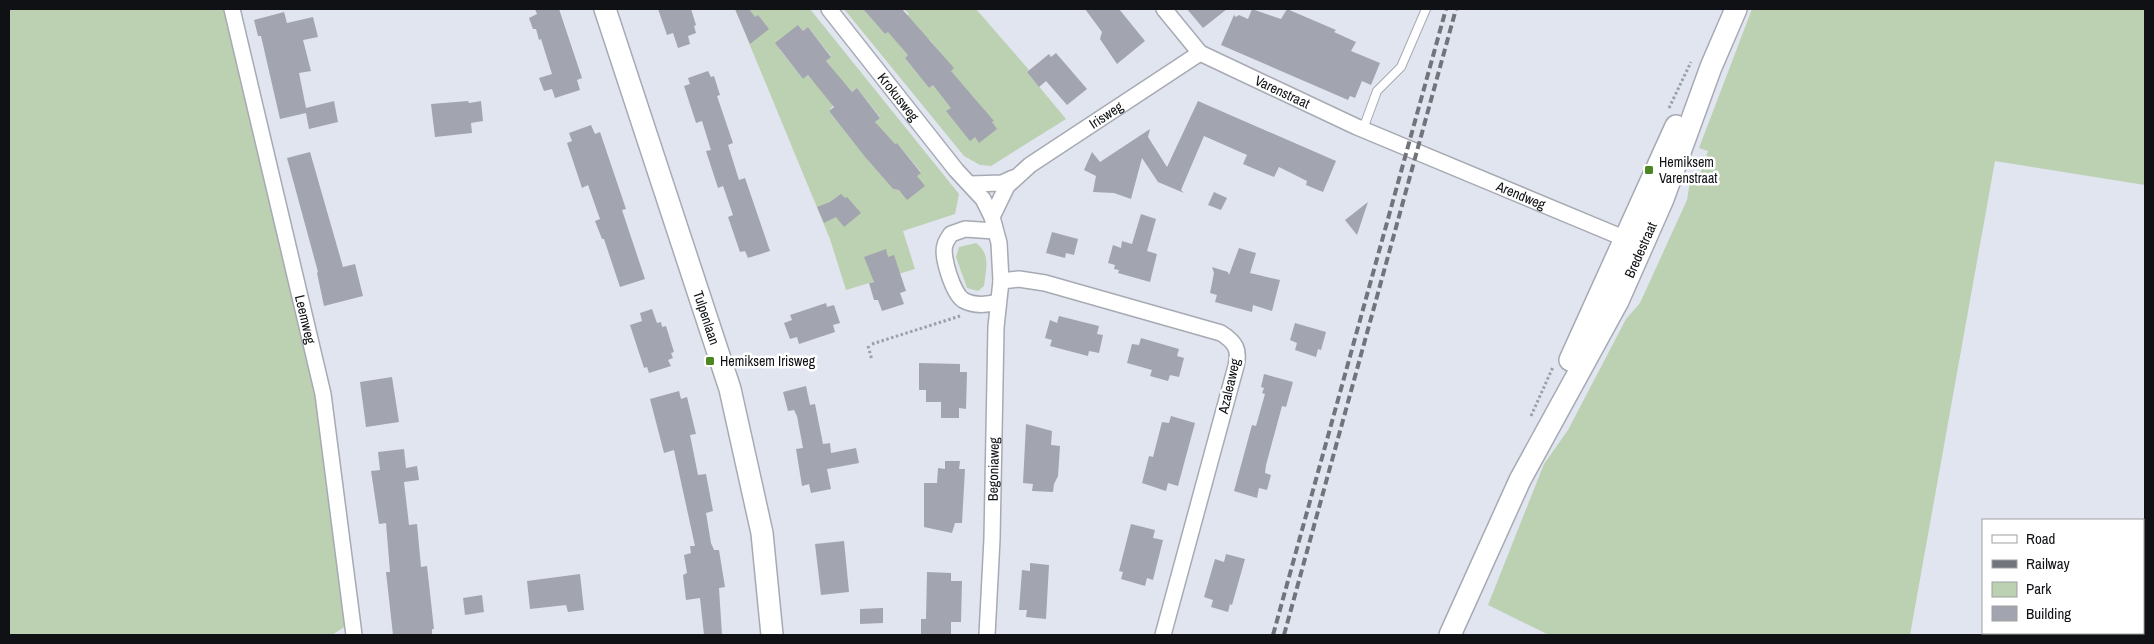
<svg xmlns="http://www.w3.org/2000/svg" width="2154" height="644" font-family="'Archivo Narrow',sans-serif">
<rect width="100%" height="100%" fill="#e1e5ef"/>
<g fill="#bcd0b2" fill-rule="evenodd">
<path d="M9 9H232L323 394 352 622 332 635H9Z"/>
<path d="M735 9H810L959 194 955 214 903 231 915 269 846 290 830 239ZM798 25 803 31 808 27 831 56 826 61 831 67 813 81 808 75 803 79 780 50ZM847 86 852 92 857 88 880 117 875 122 880 128 852 140 829 111ZM897 143 921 172 899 190 893 189 867 159Z"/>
<path d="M844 9H863L885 34 909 14 904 9H976L1029 70 1027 72 1066 119 991 166 980 165 964 156ZM929 39 953 68 929 88 905 58ZM970 93 993 121 980 142 947 111Z"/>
<path d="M1752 9H2145V185L1995 161 1910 635H1549L1488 605 1544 464 1568 430 1626 319 1640 303 1687 200 1691 175 1699 177 1708 151 1699 148Z"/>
<path d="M976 243C991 254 986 269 984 286L978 291 967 288 956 257 959 247Z"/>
</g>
<g fill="#a2a5af">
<path d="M535 9H559L582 78 577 80 580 90 555 98 552 89 544 91 539 78 552 74 541 39 539 40 536 29H533L529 18 537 14Z"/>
<path d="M658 9H691L696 25 694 26 696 33 688 36 690 44 678 48 673 33 667 35Z"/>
<path d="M735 9H749L755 17 758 15 769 29 750 44Z"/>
<path d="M863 9H902L954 68 951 71 994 121 992 122 997 129 979 143 975 137 970 141 946 111 951 108 933 85 929 88 905 58 908 55 888 32 885 34Z"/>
<path d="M1085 9H1119L1145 41 1117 64 1100 39 1102 32Z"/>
<path d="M1187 9H1227L1203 28Z"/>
<path d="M1252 9 1281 19 1287 9 1336 30 1334 32 1356 42 1351 51 1380 63 1371 85 1362 81 1355 98 1350 96 1348 100 1221 45 1234 15 1236 17 1239 15 1248 19Z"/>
<path d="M284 12 287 23 313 17 318 37 303 40 311 71 299 73 306 108 334 101 338 122 309 129 306 113 280 119 261 36H258L254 20Z"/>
<path d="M798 25 803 31 808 27 831 57 826 61 831 67 852 92 857 88 880 118 875 122 895 144 897 143 921 173 917 176 925 186 907 200 899 190 893 189 866 158 829 111 834 107 808 75 803 79 775 43Z"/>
<path d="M1056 53 1087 89 1067 105 1046 81 1039 87 1027 72 1049 54 1051 57Z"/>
<path d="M708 71 711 77 714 76 720 95 717 96 733 143 728 145 739 180 745 178 770 251 748 258 745 251 740 252 728 217 733 215 723 186 718 188 706 151 711 150 702 121 696 123 684 86 690 84 688 78Z"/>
<path d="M468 101 469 103 481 101 483 121 471 123 472 133 435 137 431 104Z"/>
<path d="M1198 101 1336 161 1323 192 1306 185 1307 181 1279 167 1274 177 1243 164 1247 155 1204 136 1181 190 1184 193 1158 182 1142 158 1131 199 1114 193 1093 192 1096 176 1084 170 1092 152 1100 162 1150 129 1148 137 1167 167Z"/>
<path d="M591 125 595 134 600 132 626 209 622 210 645 279 620 287 604 239H602L595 221 600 219 588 185 582 188 567 143 572 141 569 133Z"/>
<path d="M310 152 343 267 355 264 363 296 324 306 317 273 318 272 287 158Z"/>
<path d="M1214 192 1227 198 1221 210 1208 205Z"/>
<path d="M841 194 845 198 847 197 861 213 844 227 836 217 824 223 817 207 830 202Z"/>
<path d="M1368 202 1357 235 1345 220Z"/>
<path d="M1141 214 1156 219 1147 251 1157 254 1150 282 1118 273 1119 270 1114 269 1115 265 1108 263 1113 245 1121 248 1122 241 1132 244Z"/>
<path d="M1052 232 1078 239 1074 255 1066 253 1065 258 1046 253Z"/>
<path d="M1239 248 1256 253 1250 273 1280 280 1272 311 1253 305 1252 312 1215 302 1217 295 1210 293 1214 273 1212 267 1228 272 1229 275Z"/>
<path d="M886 249 888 257 894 255 906 291 900 293 904 304 882 311 878 300H874L869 283 874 282 864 257Z"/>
<path d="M826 303 827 307 834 305 840 323 833 325 835 332 799 344 797 337 790 339 784 323 792 320 790 315Z"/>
<path d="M652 309 657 323 661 322 662 327 666 326 674 352 671 353 673 358 668 360 671 366 649 373 647 367 644 368 630 325 642 321 640 313Z"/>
<path d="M1059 316 1099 326 1097 334 1103 335 1099 353 1089 351 1088 356 1050 346 1052 340 1045 338 1050 320 1057 323Z"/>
<path d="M1295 323 1326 332 1321 350 1318 349 1316 357 1295 350 1297 343 1290 340Z"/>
<path d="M1141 338 1179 349 1177 356 1184 358 1179 377 1170 375 1168 381 1150 376 1152 370 1127 363 1132 344 1139 345Z"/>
<path d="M919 363 960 364V372H967L966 409 959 408V418H941V402H926V390H919Z"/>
<path d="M1264 374 1293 382 1286 407 1282 406 1266 465 1265 473 1271 475 1267 490 1259 488 1257 498 1234 491 1252 425 1256 426 1265 394 1262 393 1264 388 1261 387Z"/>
<path d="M392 377 399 422 366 427 360 382Z"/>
<path d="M806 386 810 405 815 404 823 444 830 443 831 453 856 448 859 463 827 469 831 489 811 493 809 484 802 486 796 449 803 448 797 416 794 410 788 411 783 392Z"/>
<path d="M679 391 681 399 687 397 696 434 690 435 698 475 706 474 713 511 706 513 711 543 714 550H719L725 587 719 588 722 635H704L700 598 686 600 683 575 687 573 684 555 691 553 690 546H695L674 450 664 453 650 399Z"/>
<path d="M1171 416 1195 423 1178 486 1168 483 1166 491 1142 483 1149 456 1153 457 1162 422 1169 423Z"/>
<path d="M1026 424 1052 431 1051 445 1060 446 1058 476 1054 484 1053 492 1032 491 1033 484 1023 483Z"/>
<path d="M404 449 406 468 417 466 419 480 404 482 409 525 417 524 421 567 427 566 434 629H432V635H393L386 572H390L386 523 379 524 371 471 380 470 378 452Z"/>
<path d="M945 461H960L959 469H965L962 523H955L952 533 924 527V483H937L938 468 945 469Z"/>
<path d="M1131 524 1155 530 1153 538 1163 540 1153 580 1147 578 1145 586 1121 579 1123 572 1119 571Z"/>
<path d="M844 541 849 592 821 595 815 544Z"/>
<path d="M1226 554 1245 559 1232 605 1230 604 1228 612 1211 607 1213 600 1204 597 1215 559 1224 562Z"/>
<path d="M1030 563 1049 565 1046 619 1026 617 1027 610H1019L1022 570 1030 571Z"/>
<path d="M927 572 951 573V581H962L961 622H951V635H921V619H926Z"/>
<path d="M580 574 584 610 568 612 566 605 530 609 527 581Z"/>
<path d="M482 595 484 612 465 615 463 598Z"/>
<path d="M883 608V623L860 624V609Z"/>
</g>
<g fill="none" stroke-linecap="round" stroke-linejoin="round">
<defs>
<path id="lane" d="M1363 129 1377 91 1401 67 1426 9"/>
<g id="street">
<path id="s1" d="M232 9 323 394 354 635"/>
<path id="s2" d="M829 9 956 170 983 199 992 217"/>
<path id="s3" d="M1164 9 1200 53 1357 127 1626 239"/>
<path d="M971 184 1002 183 1013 178"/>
<path d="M995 231 965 229 951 234C949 237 946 241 945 245 941 256 953 293 963 300 974 306 987 305 998 302"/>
<path d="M1001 281 1019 279 1045 283 1221 333C1235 342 1240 349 1236 366L1163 635"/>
<path id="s4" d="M987 635 992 539 996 327 1001 281 999 243 992 217 1007 186 1030 165 1200 53"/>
</g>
<g id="secondary">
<path id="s5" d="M605 9 730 389 762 533 772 635"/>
<path d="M1570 360 1676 126"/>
<path id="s6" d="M1450 635 1520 480 1618 301 1663 199 1711 67 1736 9"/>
</g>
</defs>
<use href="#lane" stroke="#a6aab3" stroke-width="10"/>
<use href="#street" stroke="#a6aab3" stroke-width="18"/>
<use href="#secondary" stroke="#a6aab3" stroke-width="24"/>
<g stroke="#9c9fa7" stroke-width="3" stroke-dasharray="2.5 2.5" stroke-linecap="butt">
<path d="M1669 108 1691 62"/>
<path d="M872 344 960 316"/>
<path d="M868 346 872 360"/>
<path d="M1531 416 1553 367"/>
</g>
<use href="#lane" stroke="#fff" stroke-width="8"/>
<use href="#street" stroke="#fff" stroke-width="15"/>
<use href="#secondary" stroke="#fff" stroke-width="21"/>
<g stroke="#72747b" stroke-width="4" stroke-dasharray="8 4" stroke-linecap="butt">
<path d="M1273 635 1446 9"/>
<path d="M1284 635 1456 9"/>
</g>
</g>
<g fill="#4b8623" stroke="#fff" stroke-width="2">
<rect x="1644" y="165" width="10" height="10" rx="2.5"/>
<rect x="705" y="356" width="10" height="10" rx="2.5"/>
</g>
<g text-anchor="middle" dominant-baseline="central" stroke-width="5" stroke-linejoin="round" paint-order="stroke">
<g font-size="14" fill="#101115" stroke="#fff">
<text stroke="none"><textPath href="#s3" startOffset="148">Varenstraat</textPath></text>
<text stroke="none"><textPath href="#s2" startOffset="112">Krokusweg</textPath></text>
<text stroke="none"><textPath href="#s4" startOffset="576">Irisweg</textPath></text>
<text stroke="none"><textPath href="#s3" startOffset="408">Arendweg</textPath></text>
<text stroke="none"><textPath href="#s6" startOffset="430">Bredestraat</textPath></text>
<text stroke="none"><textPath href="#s5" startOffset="325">Tulpenlaan</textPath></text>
<text stroke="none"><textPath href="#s1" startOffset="319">Leemweg</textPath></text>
<text transform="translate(1229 386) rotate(-77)">Azaleaweg</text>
<text stroke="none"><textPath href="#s4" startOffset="166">Begoniaweg</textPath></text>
</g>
<g font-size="14" fill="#101115" stroke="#fff" text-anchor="start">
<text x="1659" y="162">Hemiksem<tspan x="1659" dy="16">Varenstraat</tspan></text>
<text x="720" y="361">Hemiksem Irisweg</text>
</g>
</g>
<rect width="2154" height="644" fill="none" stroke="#101115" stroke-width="20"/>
<rect x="1982" y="519" width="162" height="115" fill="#ffffff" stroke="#9fa0a1"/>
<rect x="1992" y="535" width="25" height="8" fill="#ffffff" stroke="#9fa0a1"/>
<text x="2026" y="544" font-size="15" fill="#101115">Road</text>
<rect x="1992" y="560" width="25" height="8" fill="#72747b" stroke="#9fa0a1"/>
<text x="2026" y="569" font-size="15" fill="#101115">Railway</text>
<rect x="1992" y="582" width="25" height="15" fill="#bcd0b2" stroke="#9fa0a1"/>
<text x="2026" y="594" font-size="15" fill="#101115">Park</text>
<rect x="1992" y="606" width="25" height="15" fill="#a2a5af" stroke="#9fa0a1"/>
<text x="2026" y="619" font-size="15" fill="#101115">Building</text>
</svg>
